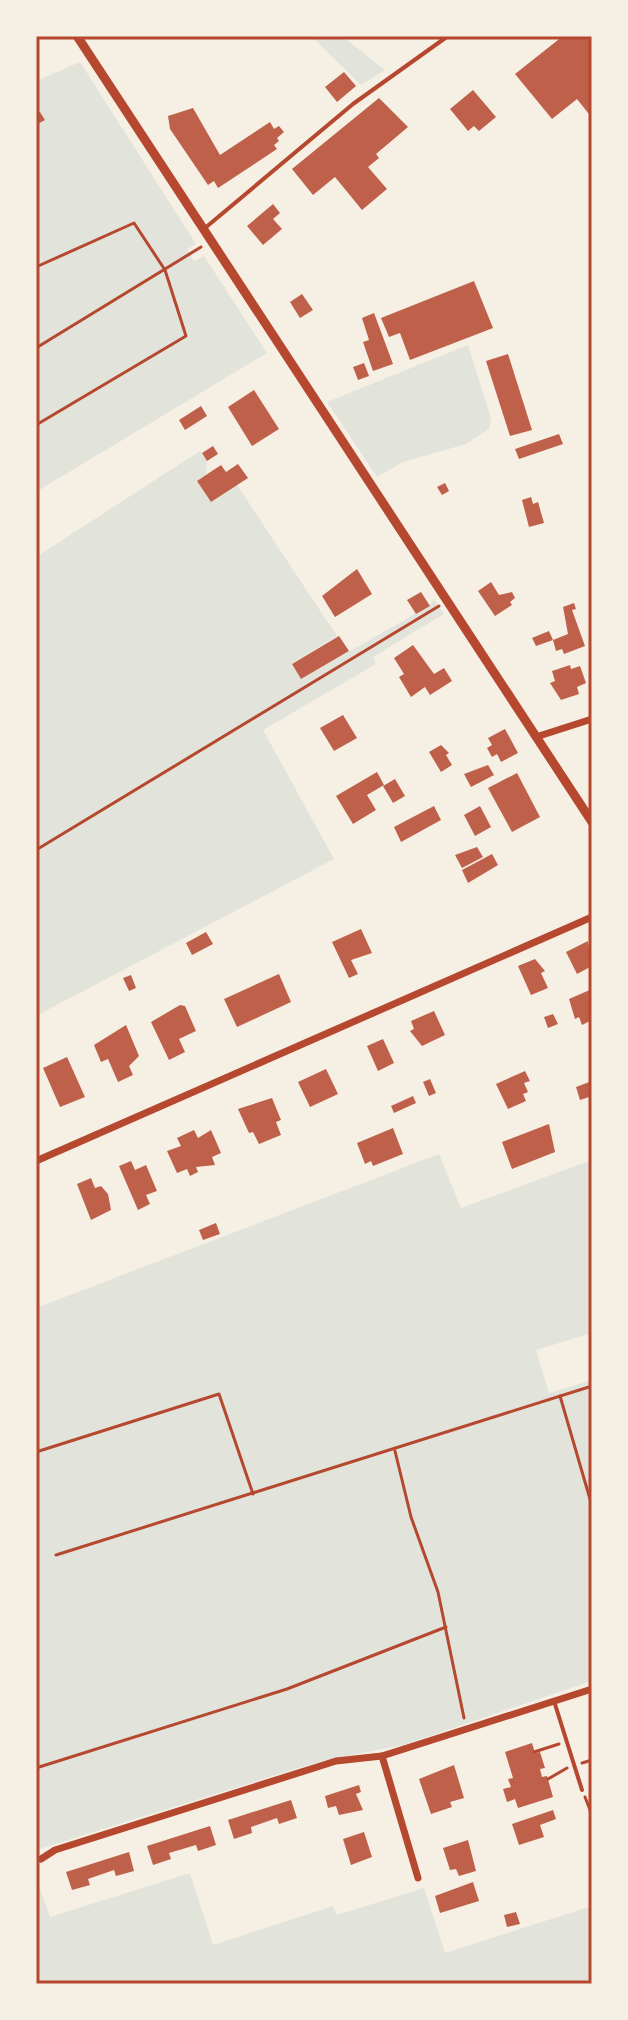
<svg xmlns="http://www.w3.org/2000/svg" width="628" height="2020" font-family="Quicksand,sans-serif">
<rect width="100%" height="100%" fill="#f6efe4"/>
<g fill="#e2e4dc">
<path d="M311 36H342L385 70 361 85Z"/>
<path d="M80 62 196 244 187 249 194 261 204 256 267 353 36 492V81Z"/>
<path d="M468 345 491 418 489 429 466 444 403 462 377 477 327 402Z"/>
<path d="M200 451 207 461 206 475 197 481 211 502 237 485 337 636 292 663 301 679 429 606 434 599 444 614 373 657 376 664 263 730 334 859 36 1016V557Z"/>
<path d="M439 1154 461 1208 592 1160V1333L536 1350 549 1393 592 1380V1681L403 1745 321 1761 36 1850V1308Z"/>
<path d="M190 1873 213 1945 333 1906 337 1915 424 1888 445 1953 592 1906V1984H36V1877L50 1917Z"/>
</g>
<g fill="#bf614a">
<path d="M563 36H592V118L577 99 552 119 515 74Z"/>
<path d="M344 72 356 86 337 102 325 87Z"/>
<path d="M473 90 496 117 479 131 474 126 468 131 450 109Z"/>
<path d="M379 98 408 127 376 154 379 158 368 167 387 189 362 210 335 177 313 195 292 169Z"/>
<path d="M193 108 220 155 270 122 274 129 279 126 284 132 277 138 279 141 274 145 277 149 218 188 214 181 208 185 170 129 168 116Z"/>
<path d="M40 112 45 120 36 125V114Z"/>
<path d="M273 204 280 213 273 219 282 229 263 245 247 226Z"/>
<path d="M474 281 493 328 410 360 400 333 389 337 381 318Z"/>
<path d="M302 294 313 310 300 318 290 302Z"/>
<path d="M374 313 393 364 373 371 363 342 369 340 362 318Z"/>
<path d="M508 354 532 430 510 436 486 361Z"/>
<path d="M364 363 369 376 358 380 353 367Z"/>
<path d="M254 390 279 429 252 446 228 407Z"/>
<path d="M201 406 207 416 185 430 179 420Z"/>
<path d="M559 434 563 444 519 459 515 449Z"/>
<path d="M213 446 218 454 207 461 202 453Z"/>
<path d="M238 464 248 478 211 502 197 481 221 465 226 472Z"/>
<path d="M445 483 449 491 442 495 437 487Z"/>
<path d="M531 497 533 504 538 502 544 523 529 527 522 500Z"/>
<path d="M357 569 372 594 335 617 322 596Z"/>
<path d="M491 582 499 595 512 592 515 598 510 602 512 605 495 616 478 591Z"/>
<path d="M421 592 430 606 416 614 407 600Z"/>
<path d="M574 603 576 609 572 610 585 646 564 654 562 649 556 651 553 640 568 634 563 607Z"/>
<path d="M549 631 553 640 536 646 532 638Z"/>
<path d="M339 636 349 651 301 679 292 664Z"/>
<path d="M413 645 434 674 444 668 452 681 430 695 425 687 411 697 399 677 404 674 394 658Z"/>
<path d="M570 665 571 669 580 666 586 683 577 687 579 694 561 700 550 683 555 681 552 671Z"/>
<path d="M343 715 357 738 334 751 320 728Z"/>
<path d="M505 729 518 753 501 762 497 754 492 757 487 748 492 745 488 738Z"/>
<path d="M441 745 449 753 446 755 452 765 441 772 429 752Z"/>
<path d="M488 765 494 775 471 787 464 774Z"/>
<path d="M377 772 384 785 367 795 376 810 353 824 336 796Z"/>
<path d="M517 773 540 817 512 832 488 788Z"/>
<path d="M395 779 405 796 393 803 383 786Z"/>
<path d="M434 806 441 820 401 842 394 827Z"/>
<path d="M480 806 491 827 475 836 464 815Z"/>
<path d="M477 847 483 857 462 868 455 855Z"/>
<path d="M492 854 498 865 468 883 462 870Z"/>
<path d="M361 929 372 953 351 960 358 974 349 978 332 942Z"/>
<path d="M206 932 213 944 192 955 186 943Z"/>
<path d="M588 941 592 966 577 974 566 952Z"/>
<path d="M535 959 545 971 541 973 548 988 531 995 518 966Z"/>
<path d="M279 974 291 1002 237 1027 224 999Z"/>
<path d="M131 975 136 988 129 991 123 978Z"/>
<path d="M592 989V1020L582 1025 579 1017 575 1019 569 999Z"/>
<path d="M180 1005 185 1006 196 1031 179 1039 185 1052 169 1060 151 1022Z"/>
<path d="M434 1011 445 1035 422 1046 410 1031 414 1029 411 1021Z"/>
<path d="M553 1014 558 1024 548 1028 544 1017Z"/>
<path d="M126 1025 139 1056 129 1066 133 1075 118 1082 108 1059 101 1062 94 1045Z"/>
<path d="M383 1039 394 1063 378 1071 367 1046Z"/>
<path d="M67 1057 85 1097 60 1107 43 1068Z"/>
<path d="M326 1069 338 1094 310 1107 298 1082Z"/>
<path d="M525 1071 530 1081 524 1083 528 1092 523 1094 526 1101 508 1109 496 1084Z"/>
<path d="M430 1079 436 1093 429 1096 423 1082Z"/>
<path d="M592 1081V1096L580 1100 576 1087Z"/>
<path d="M413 1096 416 1103 394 1113 391 1106Z"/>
<path d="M272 1098 281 1120 276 1122 281 1135 259 1144 253 1132 249 1133 238 1109Z"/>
<path d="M549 1124 555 1152 512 1169 502 1142Z"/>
<path d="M393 1128 403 1154 373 1166 371 1161 365 1164 357 1143Z"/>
<path d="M194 1130 198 1138 211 1130 221 1153 212 1157 215 1165 196 1167 198 1172 190 1176 187 1169 177 1173 167 1151 181 1146 177 1138Z"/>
<path d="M131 1161 135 1170 146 1165 157 1191 146 1195 150 1204 138 1210 119 1166Z"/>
<path d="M91 1178 95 1188 101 1186 108 1194 111 1210 91 1220 77 1184Z"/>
<path d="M216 1223 220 1234 203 1240 199 1230Z"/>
<path d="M532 1743 535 1753 540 1752 545 1768 540 1769 542 1777 547 1776 553 1797 518 1808 515 1799 507 1802 503 1789 511 1787 508 1779 513 1778 505 1752Z"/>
<path d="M454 1765 464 1798 450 1802 452 1807 431 1814 419 1779Z"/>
<path d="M359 1785 361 1792 356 1794 363 1810 339 1815 336 1806 328 1808 325 1796Z"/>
<path d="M291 1800 297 1818 279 1824 277 1818 251 1827 252 1833 234 1839 228 1820Z"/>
<path d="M553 1810 556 1819 540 1825 544 1837 519 1845 512 1824Z"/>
<path d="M210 1826 216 1845 198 1851 196 1845 169 1853 171 1859 153 1865 147 1846Z"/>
<path d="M364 1832 372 1857 351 1865 343 1839Z"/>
<path d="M468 1840 476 1871 459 1876 456 1869 450 1870 443 1848Z"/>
<path d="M129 1852 134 1871 116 1876 114 1870 88 1879 90 1885 72 1890 66 1872Z"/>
<path d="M473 1882 479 1901 440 1913 435 1896Z"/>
<path d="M516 1912 520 1924 507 1927 504 1915Z"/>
</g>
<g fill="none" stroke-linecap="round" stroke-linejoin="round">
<g stroke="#b5482f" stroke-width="3">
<path d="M36 267 134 223 165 270 186 336 36 425"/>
<path d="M36 348 201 247"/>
<path d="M36 850 439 606"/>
<path d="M560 1396 592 1506"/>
<path d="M395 1451 411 1517 438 1592 464 1718"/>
<path d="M36 1452 219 1394 253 1494"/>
<path d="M56 1555 592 1386"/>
<path d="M534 1752 559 1744"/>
<path d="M582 1763 592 1760"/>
<path d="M36 1768 287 1689 446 1627"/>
<path d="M548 1779 567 1768"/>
<path d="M585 1797 592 1815"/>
</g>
<g stroke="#b5482f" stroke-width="4">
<path d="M205 228 353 104 448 36"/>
<path d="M554 1701 582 1790"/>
</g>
<g stroke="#b5482f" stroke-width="7">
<path d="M539 736 592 719"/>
<path d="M36 1161 592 917"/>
<path d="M382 1756 418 1878"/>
<path d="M41 1859 55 1850 336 1761 382 1756 592 1689"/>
</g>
<path stroke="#b5482f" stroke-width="9" d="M77 36 592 822"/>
</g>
<rect width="628" height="2020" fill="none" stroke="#f6efe4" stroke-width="76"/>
<rect x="38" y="38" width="552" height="1944" fill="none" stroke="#b5482f" stroke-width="3"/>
</svg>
